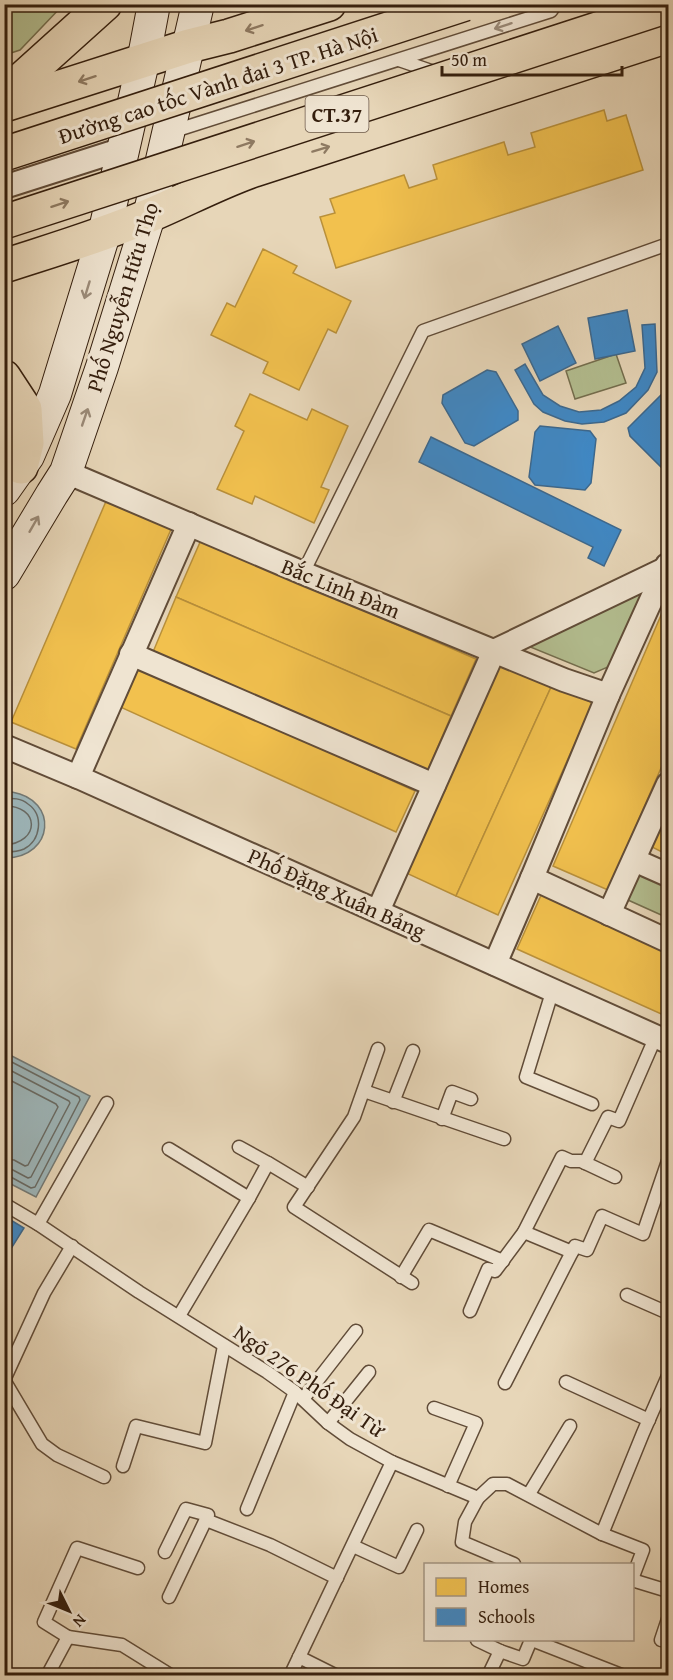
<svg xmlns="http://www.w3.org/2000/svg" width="673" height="1680" font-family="'Gentium Book Plus',serif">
<rect width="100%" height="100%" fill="#e7d6b8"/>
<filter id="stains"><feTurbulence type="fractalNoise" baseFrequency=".00333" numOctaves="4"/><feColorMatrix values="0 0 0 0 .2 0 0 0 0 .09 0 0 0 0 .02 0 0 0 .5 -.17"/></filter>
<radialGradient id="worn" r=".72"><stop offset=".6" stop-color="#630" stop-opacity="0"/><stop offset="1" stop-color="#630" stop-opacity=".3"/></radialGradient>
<g fill="#b3be90" stroke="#746e4e" stroke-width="1.5">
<path d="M4 5 5 4 63 5 20 50 5 55Z"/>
<path d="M616 354 626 383 575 399 566 371Z"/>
<path d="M644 592 615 664 594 673 523 644Z"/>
<path d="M641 870 668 882V918L628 900Z"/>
</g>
<g fill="#9db6ba" stroke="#737975" stroke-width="1.5">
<path d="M12 792C59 800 54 857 6 858L4 857 5 793Z"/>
<path d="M4 1052 90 1096 36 1197 5 1181Z"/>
</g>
<g fill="#f2c14e" stroke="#b9903a" stroke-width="1.5">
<path d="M604 110 607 121 626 115 643 170 336 268 320 217 335 213 330 199 404 175 409 188 437 179 433 165 504 142 508 155 535 147 531 133Z"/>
<path d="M263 249 297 266 293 273 351 301 336 333 328 329 299 390 263 373 268 362 211 335 227 303 235 307Z"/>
<path d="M250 394 307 420 312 409 348 426 321 487 329 490 314 523 255 496 252 504 217 489 244 431 235 426Z"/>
<path d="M107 499 172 527 76 749 11 722Z"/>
<path d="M201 540 476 659 451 716 176 597Z"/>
<path d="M176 597 451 716 427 772 153 652Z"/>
<path d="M668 599V752L608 890 553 866Z"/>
<path d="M500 661 552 685 456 896 404 872Z"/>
<path d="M137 665 415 791 396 832 118 706Z"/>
<path d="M552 685 593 703 498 915 456 896Z"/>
<path d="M668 805V855L650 846Z"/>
<path d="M542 893 668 950V1017L517 949Z"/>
</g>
<g fill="#3f88c5" stroke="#3c688e" stroke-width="1.5">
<path d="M627 310 635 351 595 359 588 318Z"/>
<path d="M655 324 657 372 648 390 626 413 604 422 582 424 565 421 543 412 534 404 515 370 525 364 543 395 560 406 579 412 601 410 619 401 636 387 645 368 642 325Z"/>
<path d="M558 326 576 363 540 381 522 344Z"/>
<path d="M487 370 496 372 518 411V420L474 446 465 443 442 403 443 395Z"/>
<path d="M664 392H668V469L662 468 630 436 628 428Z"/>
<path d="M540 426 590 431 596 439 591 483 585 490 535 485 529 477 535 432Z"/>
<path d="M431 437 621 530 604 566 588 558 593 547 419 462Z"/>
<path d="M4 1216 24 1228 4 1260Z"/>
</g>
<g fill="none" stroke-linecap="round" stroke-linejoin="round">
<g stroke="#686a64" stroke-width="1.5">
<path d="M4 799C13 798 21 798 28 804 44 815 41 840 24 849 18 852 11 852 4 852"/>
<path d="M4 806C40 805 41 843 4 845"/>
<path d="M4 1058 79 1097 80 1100 35 1187 31 1188 9 1176H4"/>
<path d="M4 1067 69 1101 70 1103 31 1177 28 1178 11 1169 4 1168"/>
<path d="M4 1077 56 1104 58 1107 28 1165 25 1166 14 1160 4 1159"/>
</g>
<defs>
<g id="lane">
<path d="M399 60 437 73"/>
<path d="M171 132 551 11 556 4"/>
<path d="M303 573 423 331 668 244"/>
<path d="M553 989 526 1077 592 1104"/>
<path d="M378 1049 354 1117 294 1207 412 1283"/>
<path d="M364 1091 504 1139"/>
<path d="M393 1102 413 1051"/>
<path d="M442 1119 452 1092 471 1099"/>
<path d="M239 1147 268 1163"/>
<path d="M169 1149 249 1198"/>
<path d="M585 1163 608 1117 619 1121 656 1036"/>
<path d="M4 1204 38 1224 139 1292 267 1372 295 1392 328 1423 350 1439 392 1462 478 1498 493 1484H507L602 1534 643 1550 632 1579"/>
<path d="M38 1224 107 1103"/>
<path d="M524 1232 572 1252"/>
<path d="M401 1277 429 1230 503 1261"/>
<path d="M627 1295 668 1313"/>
<path d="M470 1311 488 1269 495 1271 524 1232 562 1157 571 1161H581L615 1177"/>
<path d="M179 1316 249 1198 268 1163 308 1187"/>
<path d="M4 1380 44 1293 72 1246"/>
<path d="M4 1380 42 1444 57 1455 104 1477"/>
<path d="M566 1382 649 1420"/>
<path d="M505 1383 575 1246 587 1250 602 1216 643 1234 668 1161"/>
<path d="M303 1399 356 1331"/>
<path d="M434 1408 476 1423 448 1486"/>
<path d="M328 1423 369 1372"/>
<path d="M123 1466 136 1426 205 1443 224 1346"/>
<path d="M529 1494 570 1426"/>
<path d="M478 1498 465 1522 462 1542 514 1564"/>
<path d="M247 1509 295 1392"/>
<path d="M206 1520 270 1545 337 1578"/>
<path d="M602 1534 643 1433 668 1376"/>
<path d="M353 1546 399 1567 417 1530"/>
<path d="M165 1552 186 1509 208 1515 169 1597"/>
<path d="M632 1580 668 1591"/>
<path d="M68 1637 44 1622 77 1548 138 1568"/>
<path d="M477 1640 500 1651"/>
<path d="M532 1640 624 1676"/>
<path d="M661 1640 668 1619"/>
<path d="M299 1657 337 1676"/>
<path d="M47 1676 68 1637 122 1645 172 1676"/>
<path d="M290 1676 392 1462"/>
<path d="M488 1676 500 1651 523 1659 531 1640"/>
</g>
<g id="street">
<path d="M4 187 123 149"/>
<path d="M66 472 303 573 564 680 608 695"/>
<path d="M131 654 434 785"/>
<path d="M4 746 78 777 668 1042"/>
<path d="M78 777 189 524"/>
<path d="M634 860 668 875"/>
<path d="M532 878 668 941"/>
<path d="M378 911 494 651 665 569"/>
<path d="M609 914 668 784"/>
<path d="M495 964 532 878 608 695 667 565"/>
</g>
<g id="secondary">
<path d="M4 490 28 456 55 394 104 234 143 62 154 4"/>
<path d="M4 574 52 494 66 472 102 367 149 216 198 4"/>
</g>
<g id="primary">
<path d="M4 95 105 4"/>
<path d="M4 105 189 46 229 36 329 4"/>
<path d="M4 266C53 250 101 236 148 216 184 201 217 183 254 170L668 36"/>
<path d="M4 377 25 409 27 443 21 467"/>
</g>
</defs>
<use href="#lane" stroke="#614c38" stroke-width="15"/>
<use href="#street" stroke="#614c38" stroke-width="26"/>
<use href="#secondary" stroke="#341e0d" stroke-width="34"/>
<use href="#primary" stroke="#341e0d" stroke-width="36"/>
<use href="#lane" stroke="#efe4d1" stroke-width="12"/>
<use href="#street" stroke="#efe4d1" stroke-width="22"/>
<use href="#secondary" stroke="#efe4d1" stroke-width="32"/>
<use href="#primary" stroke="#e7d6b8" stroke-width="33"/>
<defs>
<g id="highway-bridge">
<path d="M4 154 465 4"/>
<path d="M4 222 668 6"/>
</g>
</defs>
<use href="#highway-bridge" stroke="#341e0d" stroke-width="36" stroke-linecap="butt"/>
<use href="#highway-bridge" stroke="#e7d6b8" stroke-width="33"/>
</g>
<defs><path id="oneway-shaft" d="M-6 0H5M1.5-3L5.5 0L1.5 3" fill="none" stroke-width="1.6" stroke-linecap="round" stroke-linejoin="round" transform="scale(1.5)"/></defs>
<g stroke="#9b8b79">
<use href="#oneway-shaft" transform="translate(503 26) rotate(162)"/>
<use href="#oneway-shaft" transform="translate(87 290) rotate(107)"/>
<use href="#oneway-shaft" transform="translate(85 417) rotate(-71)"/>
<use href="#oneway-shaft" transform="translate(34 524) rotate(-60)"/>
</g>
<g stroke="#8e7a62">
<use href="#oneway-shaft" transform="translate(254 28) rotate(162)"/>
<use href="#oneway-shaft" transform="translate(87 79) rotate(162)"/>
<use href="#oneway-shaft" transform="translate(246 144) rotate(-18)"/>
<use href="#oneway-shaft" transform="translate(321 149) rotate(-17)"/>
<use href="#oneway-shaft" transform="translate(60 204) rotate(-18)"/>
</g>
<g text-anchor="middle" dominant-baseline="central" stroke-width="6" stroke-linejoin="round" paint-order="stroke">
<rect fill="#efe4d1" stroke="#6c5948" stroke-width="1.5" x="305.5" y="96" width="63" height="36" rx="4.5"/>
<g font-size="21" font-weight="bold" fill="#341e0d">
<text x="337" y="114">CT.37</text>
</g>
<g font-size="22" fill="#341e0d" stroke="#efe4d1">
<text transform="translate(218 85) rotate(-18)">Đường cao tốc Vành đai 3 TP. Hà Nội</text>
<text transform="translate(122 297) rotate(-73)">Phố Nguyễn Hữu Thọ</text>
<text transform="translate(341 588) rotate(22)">Bắc Linh Đàm</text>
<text transform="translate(337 893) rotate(24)">Phố Đặng Xuân Bảng</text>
<text transform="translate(310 1381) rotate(35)">Ngõ 276 Phố Đại Từ</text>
</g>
</g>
<rect width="673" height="1680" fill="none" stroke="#e7d6b8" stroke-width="24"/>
<rect x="6" y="6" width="661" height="1668" fill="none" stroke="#341e0d" stroke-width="3"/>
<rect x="12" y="12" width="649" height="1656" fill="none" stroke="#341e0d" stroke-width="1.5"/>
<rect x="424" y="1563" width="210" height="78" fill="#efe4d1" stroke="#a49583" stroke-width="1.5"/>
<rect x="436" y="1578" width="30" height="18" fill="#f2c14e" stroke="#a49583" stroke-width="1.5"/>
<text x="478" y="1593" font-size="18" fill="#341e0d">Homes</text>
<rect x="436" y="1608" width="30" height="18" fill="#3f88c5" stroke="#a49583" stroke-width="1.5"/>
<text x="478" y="1623" font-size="18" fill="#341e0d">Schools</text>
<g transform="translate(69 1611) rotate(133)" stroke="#efe4d1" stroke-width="4.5" paint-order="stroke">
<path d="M0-4.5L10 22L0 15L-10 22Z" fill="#341e0d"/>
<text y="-9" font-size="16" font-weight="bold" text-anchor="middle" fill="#341e0d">N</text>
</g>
<path d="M442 66v9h180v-9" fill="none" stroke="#341e0d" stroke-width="3"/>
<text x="451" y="66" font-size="18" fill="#341e0d" stroke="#efe4d1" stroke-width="4.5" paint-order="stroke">50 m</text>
<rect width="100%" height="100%" filter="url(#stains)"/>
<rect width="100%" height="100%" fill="url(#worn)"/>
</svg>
